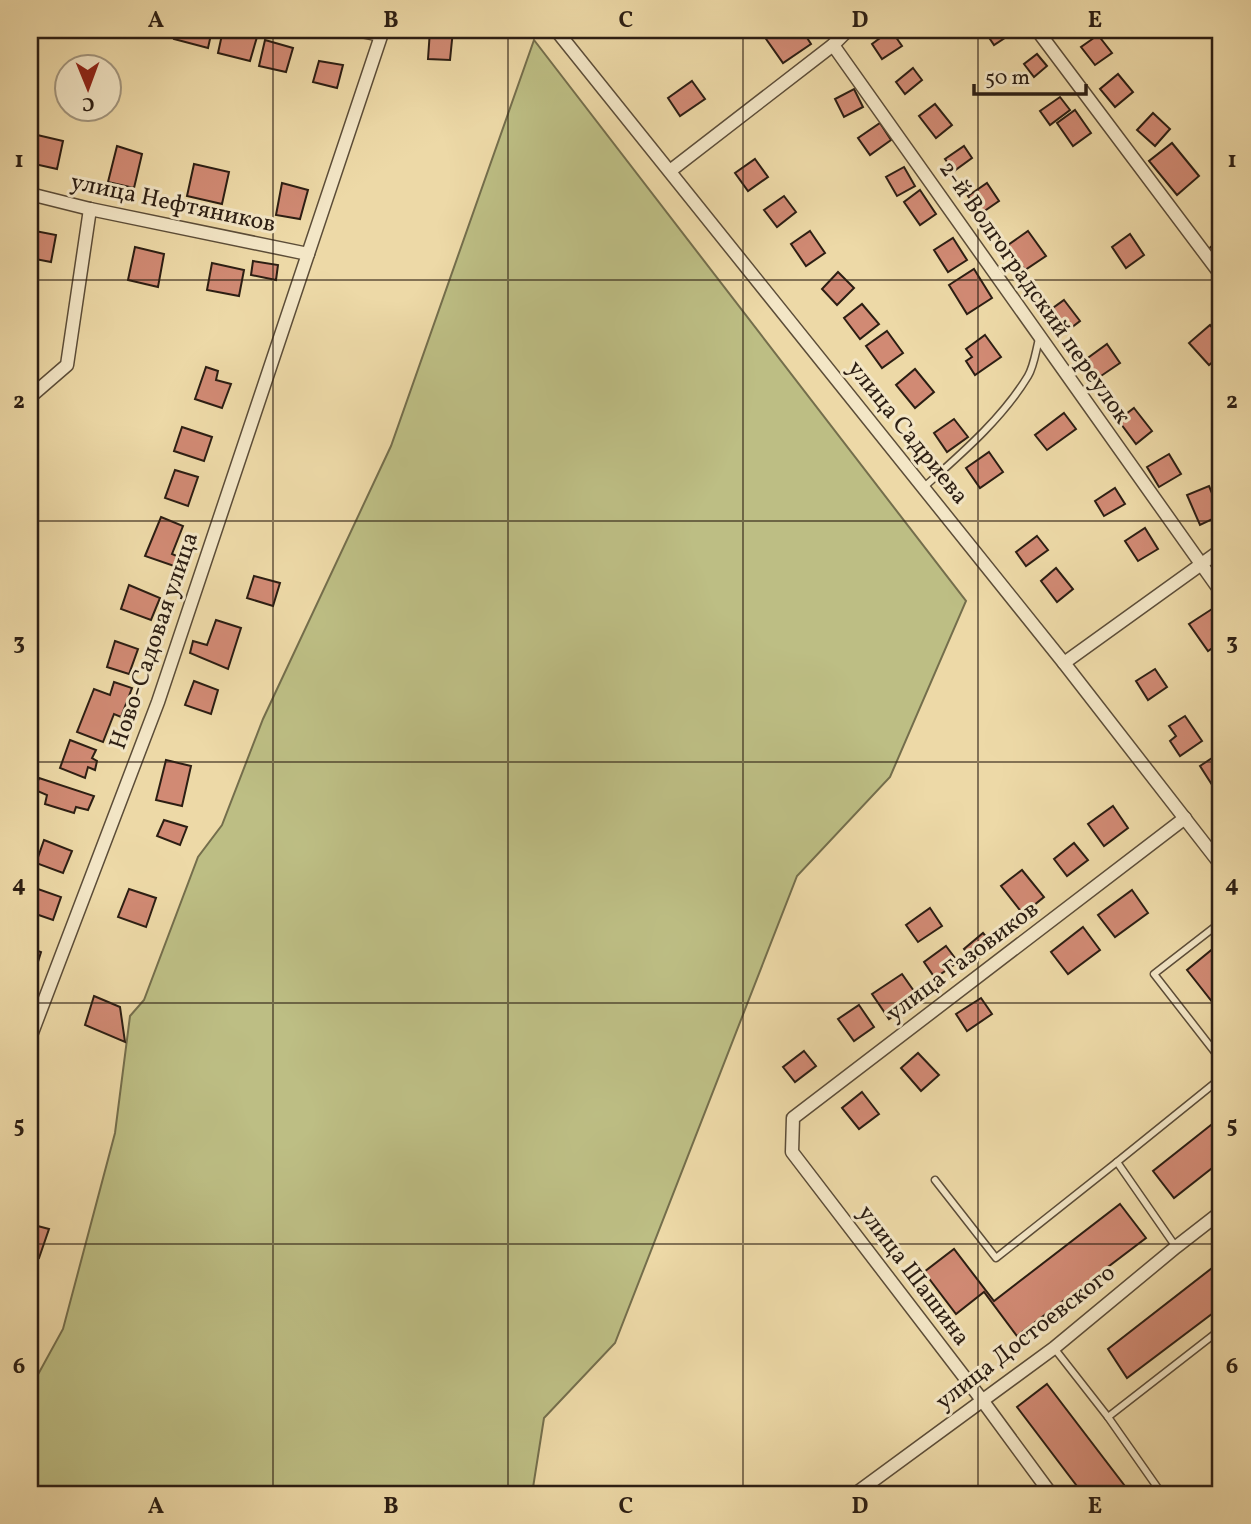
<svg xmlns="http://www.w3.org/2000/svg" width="1251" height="1524" font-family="Vollkorn,serif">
<rect width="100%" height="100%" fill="#edd9a7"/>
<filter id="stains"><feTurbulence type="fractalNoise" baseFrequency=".00286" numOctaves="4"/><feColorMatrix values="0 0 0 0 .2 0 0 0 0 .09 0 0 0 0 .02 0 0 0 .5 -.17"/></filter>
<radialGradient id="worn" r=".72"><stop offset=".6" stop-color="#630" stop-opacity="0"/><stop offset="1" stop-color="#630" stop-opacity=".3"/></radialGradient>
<path fill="#bdbe84" stroke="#746e4c" stroke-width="2" d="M534 40 966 601 890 777 797 876 615 1343 544 1418 532 1494H30V1389L63 1329 115 1133 130 1016 144 1000 198 857 222 825 263 719 391 446Z"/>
<g fill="#d18a74" stroke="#2c1e13" stroke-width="2">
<path d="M176 30H212L208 48 174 39Z"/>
<path d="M223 30 257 37 250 61 218 53Z"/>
<path d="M430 30H453L450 60 428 59Z"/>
<path d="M773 30H802L811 44 783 63 764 36Z"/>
<path d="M891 30 902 46 882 59 872 44Z"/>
<path d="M984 30H1017L994 45Z"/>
<path d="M1098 35 1112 53 1095 65 1081 47Z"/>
<path d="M265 40 293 48 286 72 259 66Z"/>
<path d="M1037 54 1047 66 1034 77 1024 64Z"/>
<path d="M319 61 343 65 337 88 313 82Z"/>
<path d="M913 68 922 80 905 94 896 82Z"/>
<path d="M1118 74 1133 92 1115 107 1100 89Z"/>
<path d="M692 81 705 99 680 116 668 98Z"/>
<path d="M854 89 863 107 844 117 835 99Z"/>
<path d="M1060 97 1070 110 1050 125 1040 111Z"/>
<path d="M935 104 952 125 936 138 919 116Z"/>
<path d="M1075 110 1091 133 1073 146 1057 123Z"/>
<path d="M1153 113 1170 129 1155 146 1137 130Z"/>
<path d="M880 123 891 140 870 155 858 138Z"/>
<path d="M33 134 63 141 57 169 30 163Z"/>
<path d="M1172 143 1199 176 1177 195 1149 161Z"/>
<path d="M117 146 142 154 134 188 108 182Z"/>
<path d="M964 146 972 158 954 171 945 159Z"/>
<path d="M755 159 768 177 748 191 735 173Z"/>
<path d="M194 164 229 172 222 204 187 196Z"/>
<path d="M904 167 915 186 897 196 886 177Z"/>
<path d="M282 183 308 190 300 219 276 215Z"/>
<path d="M987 183 999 201 980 214 968 196Z"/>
<path d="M920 190 936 214 920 225 904 202Z"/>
<path d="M784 196 796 212 777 227 764 210Z"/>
<path d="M30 230 56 235 51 262 30 258Z"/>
<path d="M810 231 825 253 806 266 791 244Z"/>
<path d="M1028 231 1046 256 1025 270 1008 245Z"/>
<path d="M1130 234 1144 255 1126 268 1112 247Z"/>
<path d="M953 238 967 260 948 272 934 250Z"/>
<path d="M1221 238V271L1205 252Z"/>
<path d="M135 247 164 254 158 287 128 280Z"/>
<path d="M253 261 278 265 276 280 251 275Z"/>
<path d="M212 263 244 270 239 296 207 290Z"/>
<path d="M974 269 992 298 967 314 949 285Z"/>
<path d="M838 272 854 288 837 305 822 289Z"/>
<path d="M1064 300 1080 321 1063 334 1046 313Z"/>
<path d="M862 304 879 324 860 339 844 318Z"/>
<path d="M1210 325 1221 338V355L1209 365 1189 343Z"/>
<path d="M887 331 903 353 882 368 866 346Z"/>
<path d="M985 335 1001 357 975 375 966 361 972 357 966 349Z"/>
<path d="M1107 344 1120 363 1098 378 1085 360Z"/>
<path d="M206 367 218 371 216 380 231 384 222 408 195 399Z"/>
<path d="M915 369 934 392 915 408 896 385Z"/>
<path d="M1134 408 1152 431 1136 444 1118 420Z"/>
<path d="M1064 413 1076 429 1047 450 1035 435Z"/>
<path d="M954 419 968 437 947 452 934 433Z"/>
<path d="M182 427 212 437 204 461 174 451Z"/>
<path d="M989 452 1003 472 980 488 966 468Z"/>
<path d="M1169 454 1181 474 1159 487 1147 467Z"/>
<path d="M175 470 198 477 188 506 165 498Z"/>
<path d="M1209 486 1221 515 1200 525 1187 495Z"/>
<path d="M1115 488 1125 504 1104 516 1095 501Z"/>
<path d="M161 517 183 526 172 554 181 558 177 567 145 556Z"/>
<path d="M1145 528 1158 549 1138 561 1125 541Z"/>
<path d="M1037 536 1048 550 1026 566 1016 552Z"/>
<path d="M1056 568 1073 589 1057 602 1041 581Z"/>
<path d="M254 576 280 583 273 606 247 598Z"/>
<path d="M129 585 160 598 151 620 121 609Z"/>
<path d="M1212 609 1221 622V642L1208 651 1189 624Z"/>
<path d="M216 620 241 628 228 669 190 653 193 641 207 645Z"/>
<path d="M115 641 138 649 129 674 107 667Z"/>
<path d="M1155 669 1167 687 1148 700 1136 681Z"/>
<path d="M194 681 218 690 211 714 185 705Z"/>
<path d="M114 682 132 688 121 717 114 714 103 742 77 732 94 689 110 695Z"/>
<path d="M1185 716 1202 741 1180 756 1170 741 1176 736 1169 726Z"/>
<path d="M70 740 96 750 92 758 97 761 95 770 88 767 85 778 60 768Z"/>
<path d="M1221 752V787L1216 791 1200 766Z"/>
<path d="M166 760 191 766 182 806 156 800Z"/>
<path d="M39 778 94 796 88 810 76 807 74 813 45 804 47 795 35 790Z"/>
<path d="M1113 806 1128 828 1104 846 1088 824Z"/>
<path d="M164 820 187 827 180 845 157 836Z"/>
<path d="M44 840 72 851 63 873 36 863Z"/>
<path d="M1074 843 1088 860 1067 876 1054 859Z"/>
<path d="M1022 870 1044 897 1023 914 1001 886Z"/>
<path d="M35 888 61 897 53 920 30 912Z"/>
<path d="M129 889 156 898 146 927 118 917Z"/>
<path d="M1132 890 1148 913 1115 937 1098 915Z"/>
<path d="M930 908 942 926 918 942 906 925Z"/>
<path d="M1083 927 1100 950 1068 974 1051 952Z"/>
<path d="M983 933 994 946 974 962 964 949Z"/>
<path d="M946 946 958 962 935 978 924 962Z"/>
<path d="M1215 947 1221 955V1013L1187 970Z"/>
<path d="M30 948 41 952 33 978 30 977Z"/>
<path d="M902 974 916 994 898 1006 901 1011 889 1019 872 994Z"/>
<path d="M94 996 120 1007 125 1042 85 1025Z"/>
<path d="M981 998 992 1014 967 1031 956 1014Z"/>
<path d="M859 1005 874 1027 854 1041 838 1019Z"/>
<path d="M804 1051 816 1066 795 1082 783 1067Z"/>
<path d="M918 1053 939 1075 921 1091 901 1068Z"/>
<path d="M862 1092 879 1114 859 1129 842 1108Z"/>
<path d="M1221 1117V1161L1174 1198 1153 1171Z"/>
<path d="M1120 1204 1146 1238 1017 1336 984 1292 956 1314 924 1272 954 1249 994 1301Z"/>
<path d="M30 1224 49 1229 39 1258 30 1255Z"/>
<path d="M1221 1261V1307L1127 1378 1108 1349Z"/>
<path d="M1047 1384 1131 1494H1083L1017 1407Z"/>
</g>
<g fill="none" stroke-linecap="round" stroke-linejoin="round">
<defs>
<g id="service">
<path d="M924 487C961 454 1002 419 1028 376 1034 366 1036 350 1039 339"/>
<path d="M1221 922 1154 974 1221 1060"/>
<path d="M935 1180 996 1258 1117 1162"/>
<path d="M1176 1247 1117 1162 1221 1078"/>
<path d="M1054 1348 1108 1417"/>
<path d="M1162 1494 1108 1417 1221 1329"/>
</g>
<g id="minor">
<path d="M356 30 381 35"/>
<path d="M556 30 1064 663 1221 865"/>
<path d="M1037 30 1221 275"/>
<path d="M833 45 1221 592"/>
<path d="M670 171 833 45 848 30"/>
<path d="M30 194 90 209 308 254"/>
<path d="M30 397 67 365 90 209"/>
<path d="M1064 663 1221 550"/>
<path d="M30 1038 158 702 383 30"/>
<path d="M855 1494 1054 1348 1176 1247 1221 1212"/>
<path d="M1051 1494 982 1400 792 1152 793 1118 1185 818"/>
</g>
</defs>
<use href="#service" stroke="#5c4d38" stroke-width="9"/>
<use href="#minor" stroke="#5c4d38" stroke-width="15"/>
<use href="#service" stroke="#f3e6c6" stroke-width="6"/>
<use href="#minor" stroke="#f3e6c6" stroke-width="12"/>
</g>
<path fill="none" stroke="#2c1e13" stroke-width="2" stroke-opacity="0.55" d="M273 30V1494M508 30V1494M743 30V1494M978 30V1494M30 280H1221M30 521H1221M30 762H1221M30 1003H1221M30 1244H1221"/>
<g text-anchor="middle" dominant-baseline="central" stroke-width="6" stroke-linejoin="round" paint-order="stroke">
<g font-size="24" fill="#2c1e13" stroke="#f3e6c6">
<text transform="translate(173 204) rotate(12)">улица Нефтяников</text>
<text transform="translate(1034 293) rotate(55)">2-й Волгоградский переулок</text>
<text transform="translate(907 433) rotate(51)">улица Садриева</text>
<text transform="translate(155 641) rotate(-71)">Ново-Садовая улица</text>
<text transform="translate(963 962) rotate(-37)">улица Газовиков</text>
<text transform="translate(913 1276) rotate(53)">улица Шашина</text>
<text transform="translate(1026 1338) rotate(-38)">улица Достоевского</text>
</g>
</g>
<rect width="1251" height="1524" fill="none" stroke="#edd9a7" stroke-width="77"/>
<g transform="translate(88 88) rotate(179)"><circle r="33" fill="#f3e6c6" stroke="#a3967e" stroke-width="2"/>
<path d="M0-5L12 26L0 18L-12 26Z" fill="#8f2418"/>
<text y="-10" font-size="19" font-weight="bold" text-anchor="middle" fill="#2c1e13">С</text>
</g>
<path d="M974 84v10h112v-10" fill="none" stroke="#2c1e13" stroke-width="3.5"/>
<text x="985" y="84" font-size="21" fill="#2c1e13" stroke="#f3e6c6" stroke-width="5" paint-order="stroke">50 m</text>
<rect x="38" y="38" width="1174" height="1448" fill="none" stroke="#2c1e13" stroke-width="2.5"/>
<g font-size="23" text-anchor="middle" font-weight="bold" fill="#2c1e13">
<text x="156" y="27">A</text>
<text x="391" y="27">B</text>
<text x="626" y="27">C</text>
<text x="860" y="27">D</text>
<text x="1095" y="27">E</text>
<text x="19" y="167">1</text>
<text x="1232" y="167">1</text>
<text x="19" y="408">2</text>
<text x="1232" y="408">2</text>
<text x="19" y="649">3</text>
<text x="1232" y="649">3</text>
<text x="19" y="891">4</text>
<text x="1232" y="891">4</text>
<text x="19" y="1132">5</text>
<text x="1232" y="1132">5</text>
<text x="19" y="1373">6</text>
<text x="1232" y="1373">6</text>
<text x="156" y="1513">A</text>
<text x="391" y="1513">B</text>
<text x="626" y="1513">C</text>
<text x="860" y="1513">D</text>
<text x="1095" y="1513">E</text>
</g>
<rect width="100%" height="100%" filter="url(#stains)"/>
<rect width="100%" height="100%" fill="url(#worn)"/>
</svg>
